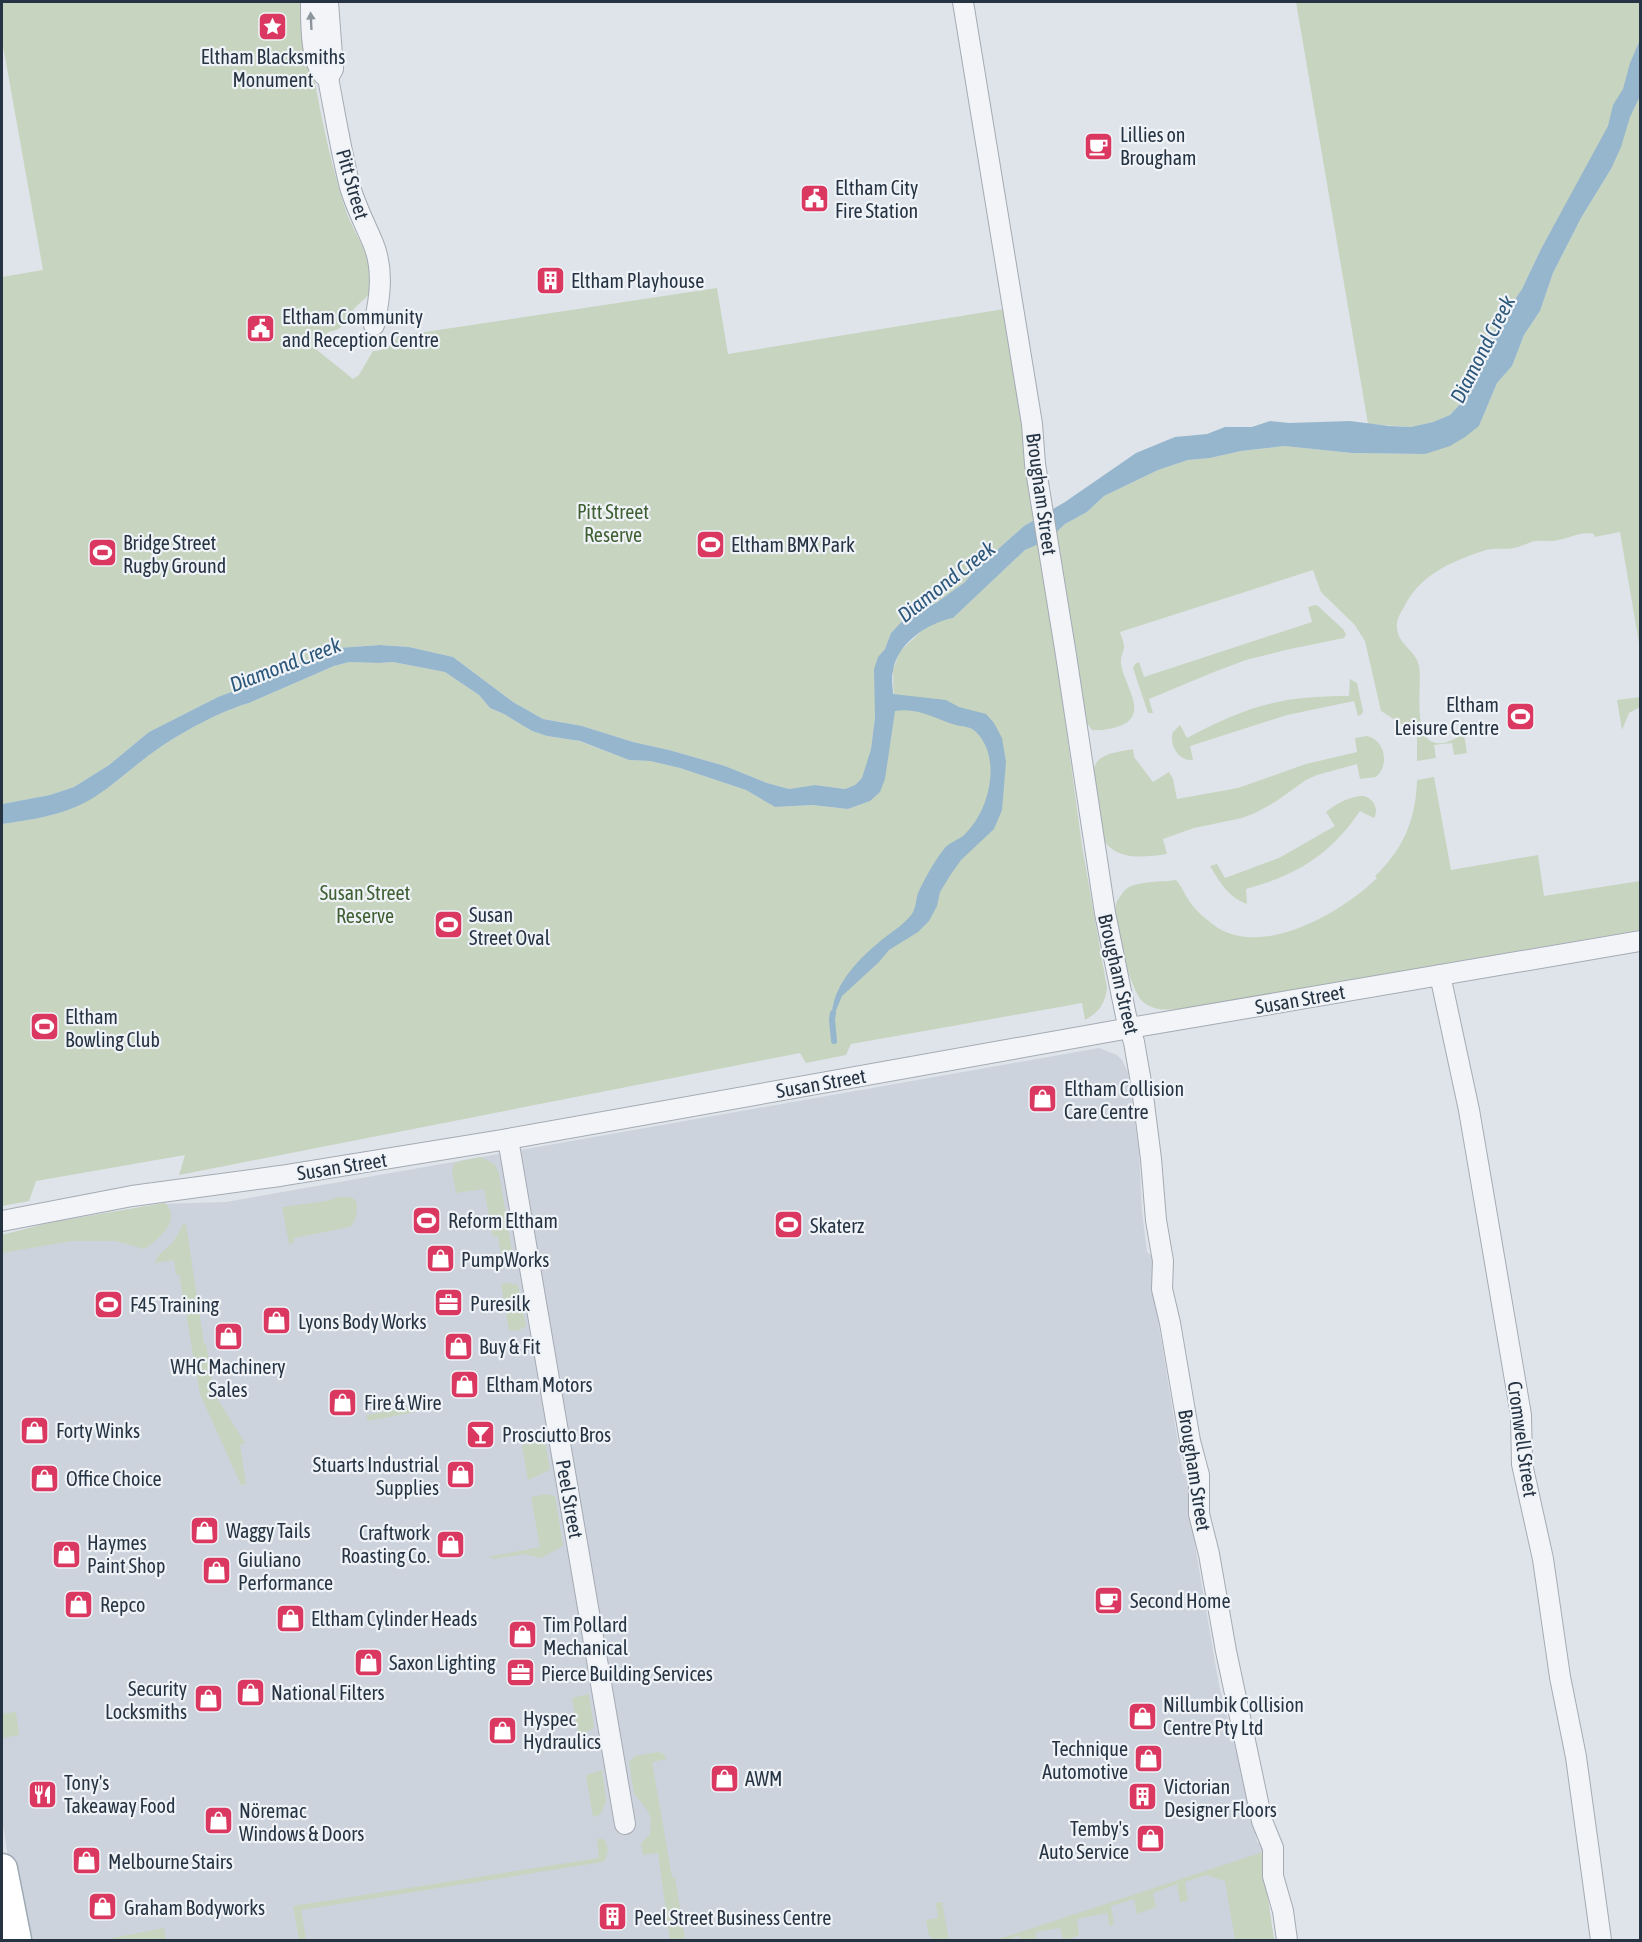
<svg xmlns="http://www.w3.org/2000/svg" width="1642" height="1942" font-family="'Asap Condensed',sans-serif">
<rect width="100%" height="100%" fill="#dfe4ea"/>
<path fill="#cdd3dc" d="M1099 1048 1117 1055 1122 1060 1128 1072 1139 1152 1142 1211 1147 1252 1155 1259 1153 1290 1183 1473 1190 1477V1511L1197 1557 1219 1685 1246 1788 1257 1842 1265 1847V1879L1274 1940H22L2 1820V1235L53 1222 159 1204 226 1202Z"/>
<g fill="#c7d4bf">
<path d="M2 2H301C313 71 324 144 346 211 355 237 375 259 371 288 369 299 360 301 354 309 349 314 348 323 341 327 338 330 333 331 328 332L317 350 353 379 359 375 373 351C384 351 392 346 398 336L717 288 728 354 1004 309 1037 518 1024 526 996 551 981 562 965 582 936 603 905 618 891 633 885 649 878 658 875 717 871 749 866 767 862 778 855 785 845 789 815 785 789 789 767 783 725 766 669 750 633 742 582 726 543 719 513 702 453 657 409 647 380 645 338 648 313 657 268 678 218 697 149 732 109 765 74 787 50 795 2 804V277L43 270 2 40Z"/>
<path d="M1296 2H1640V228L1639 255 1640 274V649L1620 532 1594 537V534C1580 531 1571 538 1558 540 1551 542 1543 540 1536 541 1528 542 1522 547 1514 548 1504 550 1493 547 1483 551 1450 562 1420 575 1404 607 1400 614 1396 620 1397 628 1398 645 1416 650 1419 666 1423 684 1409 748 1443 743 1450 742 1457 737 1464 734L1467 753 1454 755 1452 743 1434 745 1436 758 1417 761V734L1381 711 1365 641 1354 624 1321 592 1313 570 1120 632C1121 636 1124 642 1124 646 1124 652 1120 657 1121 664 1124 686 1150 714 1120 726 1111 729 1101 731 1092 730L1086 722 1076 649 1053 535 1065 524 1087 512 1104 496 1158 470 1188 460 1210 458 1241 451 1284 446 1352 453 1425 454 1479 426 1497 383 1512 366 1524 335 1540 311 1553 273 1581 218 1611 169 1596 150 1541 249 1522 289 1498 325 1474 371 1462 402 1450 415 1433 422 1411 427 1368 424Z"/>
<path d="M1041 542 1082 846 1107 988C1105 1004 1099 1012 1085 1020L1082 1003 851 1044 846 1055 806 1063 800 1053 179 1175 185 1155 36 1181 29 1201 2 1206V824C30 820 60 816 85 802 112 788 134 765 159 748 182 732 223 710 249 703L334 666 349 662 379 663 393 662 445 672 479 695 490 708 504 714 532 731 547 736 579 741 629 760 650 761 680 768 746 790 775 807 812 805 848 809 870 801 891 734 894 711 893 670 900 651 923 630 937 621 953 618 1025 550Z"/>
<path d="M1315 605 1318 606 1343 629 1346 634 1344 638 1290 649 1246 660 1214 672 1149 699 1153 713H1148L1133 668 1135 664 1139 662 1144 677 1312 622 1308 607Z"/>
<path d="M1350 679 1357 683 1363 711 1362 714 1358 716 1354 701 1287 715 1190 746 1193 760C1178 761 1169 745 1173 732L1180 725 1187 738C1247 706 1280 696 1349 696Z"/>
<path d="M1640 697V707L1629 713 1622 730 1617 700Z"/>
<path d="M1367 736C1385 740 1390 765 1376 777L1360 779 1357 764 1317 775 1306 780 1275 802 1255 813 1242 818 1194 828 1163 839 1167 854C1146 857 1119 861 1105 842L1093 773C1095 752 1117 753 1133 749L1134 757 1153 782 1169 772 1173 779 1177 799 1238 788 1306 764 1357 752 1355 738Z"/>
<path d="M1434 777 1451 870 1538 855 1544 896 1640 881V930L1181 1009C1166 1010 1153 1011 1142 1001 1130 989 1112 919 1116 904 1118 899 1122 893 1126 889 1136 881 1163 882 1176 880 1181 885 1184 893 1188 899 1195 911 1207 920 1218 928 1266 957 1342 912 1377 878L1375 876C1404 849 1416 818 1417 780Z"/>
<path d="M1364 796C1374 799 1379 809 1374 818L1360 811C1330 855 1297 875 1246 889L1247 904C1229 898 1219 881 1210 866L1217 864 1225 878 1279 858 1335 826 1326 812C1337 803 1350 796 1364 796Z"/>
<path d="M481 1157 494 1164 499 1173 512 1252 501 1256 498 1236 493 1237 484 1189 456 1193 452 1172 454 1164 460 1161Z"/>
<path d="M338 1197H351L356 1201C358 1210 357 1220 350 1227L294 1238V1243L289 1244 282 1207 326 1201Z"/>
<path d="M165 1203C183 1220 158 1240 144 1249L116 1241H72L2 1253V1235L53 1222Z"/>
<path d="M183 1224H186L204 1344H206L215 1395 245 1443 240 1445 246 1484 241 1485 200 1394 179 1274 176 1275 174 1260 155 1263 158 1256 174 1241Z"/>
<path d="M508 1283 518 1285 526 1326 519 1330 509 1331 501 1284Z"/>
<path d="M425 1404 426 1410 368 1421 366 1415Z"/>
<path d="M545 1441 550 1470 528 1480 522 1445Z"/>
<path d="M547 1494 555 1496 563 1546 541 1558 525 1554 493 1559 488 1557 540 1547 531 1497Z"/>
<path d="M589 1694 594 1728 579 1736 572 1698Z"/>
<path d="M16 1712 19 1735 2 1738V1714Z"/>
<path d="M658 1752 664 1754 667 1759 652 1762 672 1877H675L685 1940H670L658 1853 643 1855 641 1844 650 1834 651 1818 647 1810 634 1793 629 1762 635 1756Z"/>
<path d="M602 1770 606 1801 601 1814 593 1817 586 1775Z"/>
<path d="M597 1839H604C609 1847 609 1854 603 1862L301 1910 306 1940H299L293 1906 599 1858Z"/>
<path d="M1266 1851 1265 1879 1274 1940H1235L1225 1881 1206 1875 1185 1882 1188 1900 1180 1903 1177 1884 1153 1893 1156 1907 1137 1914 1134 1899 1111 1906 1114 1924 1110 1927 1107 1913 1077 1919 1079 1935 1068 1940H1063L1060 1928 1036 1932 1037 1940H1021L1019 1936 1007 1940H996Z"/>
<path d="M942 1902 949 1940H934L929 1936 926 1920 938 1918 936 1903Z"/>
<path d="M164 1928 166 1940H112V1938Z"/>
</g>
<path fill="#96b6cd" d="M1640 40V96L1630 117 1621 147 1611 169 1581 218 1553 273 1540 311 1524 335 1512 366 1497 383 1479 426 1465 437 1450 446 1425 454 1352 453 1284 446 1241 451 1210 458 1188 460 1158 470 1104 496 1087 512 1065 524 1048 540 1025 550 953 618C928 623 897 643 893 671 891 678 893 687 893 694L946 700 959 707 986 714 994 723 1002 738 1006 762 1002 810 994 829 961 860 951 874 940 892 937 906 929 921 918 932 889 950 879 962 842 996 832 1020C830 990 855 962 877 944 888 934 903 926 912 914 916 908 916 899 918 893 924 880 935 860 944 849 949 842 960 840 966 833 989 810 1002 759 977 733 971 726 964 727 956 725 935 719 918 707 895 711L885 779 880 792 870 801 848 809 812 805 775 807 746 790 680 768 650 761 629 760 580 741 547 736 532 731 504 714 490 708 479 695 445 672 393 662 379 663 349 662 334 666 249 703C223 710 182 732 159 748 134 765 113 787 86 802 60 816 30 820 2 824V804L50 795 74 787 109 765 149 732 218 697 268 678 313 657 338 648 380 645 409 647 453 657 513 702 543 719 582 726 633 742 669 750 725 766 767 783 789 789 815 785 845 789 855 785 862 778 871 749 875 717 874 669 878 657 885 649 891 633 905 618 936 603 965 582 981 562 996 551 1024 526 1065 502 1136 453 1175 437 1207 434 1225 427H1252L1270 421 1289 423 1350 421 1389 426 1411 427 1433 422 1450 415 1462 402 1474 371 1485 347 1498 325 1522 289 1541 249 1608 126 1613 105 1623 89 1630 63Z"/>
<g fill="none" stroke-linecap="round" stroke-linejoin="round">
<path stroke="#96b6cd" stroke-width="6" d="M833 1013 832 1020 834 1041"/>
<defs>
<g id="minor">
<path d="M311 2C311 20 310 69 328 78 335 114 341 151 350 187 356 207 365 224 373 243 384 269 380 298 374 325"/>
<path d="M328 2 333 69 328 78"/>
<path d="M963 2 1032 424 1035 464 1066 655 1105 913 1126 1016 1134 1042 1142 1088 1151 1159 1156 1220 1163 1261 1162 1289 1170 1323 1190 1441 1199 1475V1514L1209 1554 1226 1651 1262 1821 1273 1848V1876L1283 1911 1287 1940"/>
<path d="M1440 975 1469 1110 1521 1415 1522 1464 1543 1559 1560 1677 1576 1757 1601 1940"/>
<path d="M508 1139 625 1824"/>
<path d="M2 1221 132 1196 280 1176 508 1139 1130 1028 1640 941"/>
</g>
<path id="primary" d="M2 1869 16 1940"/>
</defs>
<use href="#minor" stroke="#a4abb4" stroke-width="22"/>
<use href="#primary" stroke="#9daab6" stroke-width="33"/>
<use href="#minor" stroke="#f2f4f7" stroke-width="20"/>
<use href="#primary" stroke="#fff" stroke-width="30"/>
</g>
<defs><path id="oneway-solid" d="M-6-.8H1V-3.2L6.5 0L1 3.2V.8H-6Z" transform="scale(1.5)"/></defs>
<use fill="#8c949c" href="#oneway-solid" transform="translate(311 21) rotate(-93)"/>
<defs>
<symbol id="sight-square" viewBox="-11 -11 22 22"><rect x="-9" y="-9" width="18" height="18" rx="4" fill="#db3861" stroke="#eff3f7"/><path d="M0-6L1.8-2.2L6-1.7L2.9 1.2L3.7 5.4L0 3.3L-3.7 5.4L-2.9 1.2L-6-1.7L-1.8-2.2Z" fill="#fff"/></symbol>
<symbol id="cafe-square" viewBox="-11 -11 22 22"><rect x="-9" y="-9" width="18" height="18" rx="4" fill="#db3861" stroke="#eff3f7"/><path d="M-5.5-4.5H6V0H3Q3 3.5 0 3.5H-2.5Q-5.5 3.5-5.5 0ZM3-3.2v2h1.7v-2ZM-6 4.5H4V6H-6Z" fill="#fff"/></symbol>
<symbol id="civic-square" viewBox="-11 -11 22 22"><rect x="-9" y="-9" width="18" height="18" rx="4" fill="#db3861" stroke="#eff3f7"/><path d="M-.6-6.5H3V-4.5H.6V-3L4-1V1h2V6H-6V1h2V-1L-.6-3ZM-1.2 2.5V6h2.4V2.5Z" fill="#fff"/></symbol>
<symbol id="building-square" viewBox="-11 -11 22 22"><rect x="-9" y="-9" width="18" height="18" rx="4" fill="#db3861" stroke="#eff3f7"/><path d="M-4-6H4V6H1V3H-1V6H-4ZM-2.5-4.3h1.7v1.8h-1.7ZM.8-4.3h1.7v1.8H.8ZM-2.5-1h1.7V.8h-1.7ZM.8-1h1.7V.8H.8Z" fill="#fff"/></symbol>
<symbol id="stadium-square" viewBox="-11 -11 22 22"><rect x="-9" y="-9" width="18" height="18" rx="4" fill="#db3861" stroke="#eff3f7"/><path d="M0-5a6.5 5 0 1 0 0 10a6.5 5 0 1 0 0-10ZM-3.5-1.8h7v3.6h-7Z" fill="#fff"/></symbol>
<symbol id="shop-square" viewBox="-11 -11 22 22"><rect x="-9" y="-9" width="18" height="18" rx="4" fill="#db3861" stroke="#eff3f7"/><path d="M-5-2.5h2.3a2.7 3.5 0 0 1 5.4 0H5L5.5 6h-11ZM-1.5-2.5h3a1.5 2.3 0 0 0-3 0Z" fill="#fff"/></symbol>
<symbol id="office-square" viewBox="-11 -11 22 22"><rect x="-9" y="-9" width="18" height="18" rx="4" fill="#db3861" stroke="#eff3f7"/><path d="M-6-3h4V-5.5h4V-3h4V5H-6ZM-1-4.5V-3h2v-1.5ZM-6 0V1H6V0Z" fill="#fff"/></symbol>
<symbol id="bar-square" viewBox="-11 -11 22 22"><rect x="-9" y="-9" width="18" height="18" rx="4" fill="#db3861" stroke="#eff3f7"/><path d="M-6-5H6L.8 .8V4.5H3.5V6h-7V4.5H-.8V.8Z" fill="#fff"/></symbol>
<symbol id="restaurant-square" viewBox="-11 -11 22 22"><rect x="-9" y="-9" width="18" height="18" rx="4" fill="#db3861" stroke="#eff3f7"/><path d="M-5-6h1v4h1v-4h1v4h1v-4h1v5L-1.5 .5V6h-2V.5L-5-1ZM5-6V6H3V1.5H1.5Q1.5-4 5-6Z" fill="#fff"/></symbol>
</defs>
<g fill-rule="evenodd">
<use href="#sight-square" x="256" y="10" width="33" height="33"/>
<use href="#cafe-square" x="1082" y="130" width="33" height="33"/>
<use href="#civic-square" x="798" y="182" width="33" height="33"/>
<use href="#building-square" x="534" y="264" width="33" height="33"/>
<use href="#civic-square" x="244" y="312" width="33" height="33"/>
<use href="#stadium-square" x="694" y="528" width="33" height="33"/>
<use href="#stadium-square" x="86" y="536" width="33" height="33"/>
<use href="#stadium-square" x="1504" y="700" width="33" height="33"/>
<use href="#stadium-square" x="432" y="908" width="33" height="33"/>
<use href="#stadium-square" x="28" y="1010" width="33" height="33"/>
<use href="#shop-square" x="1026" y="1082" width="33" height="33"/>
<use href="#stadium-square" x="410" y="1204" width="33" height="33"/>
<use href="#stadium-square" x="772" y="1208" width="33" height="33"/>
<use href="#shop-square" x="424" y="1242" width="33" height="33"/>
<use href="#office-square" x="432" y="1286" width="33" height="33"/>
<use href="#stadium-square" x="92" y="1288" width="33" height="33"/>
<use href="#shop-square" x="260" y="1304" width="33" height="33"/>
<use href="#shop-square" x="212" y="1320" width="33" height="33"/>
<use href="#shop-square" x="442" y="1330" width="33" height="33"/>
<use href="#shop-square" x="448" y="1368" width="33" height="33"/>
<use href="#shop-square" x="326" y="1386" width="33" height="33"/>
<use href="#shop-square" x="18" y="1414" width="33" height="33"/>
<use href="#bar-square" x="464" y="1418" width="33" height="33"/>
<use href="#shop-square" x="444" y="1458" width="33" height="33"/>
<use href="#shop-square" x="28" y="1462" width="33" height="33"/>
<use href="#shop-square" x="188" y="1514" width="33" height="33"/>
<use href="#shop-square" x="434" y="1528" width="33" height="33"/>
<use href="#shop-square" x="50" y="1538" width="33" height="33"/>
<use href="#shop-square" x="200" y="1554" width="33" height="33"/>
<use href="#cafe-square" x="1092" y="1584" width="33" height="33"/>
<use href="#shop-square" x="62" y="1588" width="33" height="33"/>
<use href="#shop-square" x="274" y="1602" width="33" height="33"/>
<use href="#shop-square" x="506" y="1618" width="33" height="33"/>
<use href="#shop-square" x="352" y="1646" width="33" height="33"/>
<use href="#office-square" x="504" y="1656" width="33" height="33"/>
<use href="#shop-square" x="234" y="1676" width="33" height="33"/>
<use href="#shop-square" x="192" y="1682" width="33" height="33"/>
<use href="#shop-square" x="1126" y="1700" width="33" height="33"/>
<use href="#shop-square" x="486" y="1714" width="33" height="33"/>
<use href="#shop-square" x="1132" y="1742" width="33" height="33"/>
<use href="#shop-square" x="708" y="1762" width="33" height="33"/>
<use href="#restaurant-square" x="26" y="1778" width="33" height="33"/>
<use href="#building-square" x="1126" y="1780" width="33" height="33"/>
<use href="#shop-square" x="202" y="1804" width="33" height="33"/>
<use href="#shop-square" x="1134" y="1822" width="33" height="33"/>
<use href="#shop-square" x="70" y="1844" width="33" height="33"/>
<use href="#shop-square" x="86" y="1890" width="33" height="33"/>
<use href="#building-square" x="596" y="1900" width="33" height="33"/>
</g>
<g text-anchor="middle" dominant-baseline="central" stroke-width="4.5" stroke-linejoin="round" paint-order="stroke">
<g font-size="20" fill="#263342" stroke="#eff3f7" text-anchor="start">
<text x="273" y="56" text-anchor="middle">Eltham Blacksmiths<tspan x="273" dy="23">Monument</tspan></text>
<text x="1120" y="134">Lillies on<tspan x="1120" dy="23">Brougham</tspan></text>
<text x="835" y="187">Eltham City<tspan x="835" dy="23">Fire Station</tspan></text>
<text x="571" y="280">Eltham Playhouse</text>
<text x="282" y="316">Eltham Community<tspan x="282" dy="23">and Reception Centre</tspan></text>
<text x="123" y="542">Bridge Street<tspan x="123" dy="23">Rugby Ground</tspan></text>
<text x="731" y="544">Eltham BMX Park</text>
<text x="1499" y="704" text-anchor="end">Eltham<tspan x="1499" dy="23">Leisure Centre</tspan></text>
<text x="469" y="914">Susan<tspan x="469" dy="23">Street Oval</tspan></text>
<text x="65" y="1016">Eltham<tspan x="65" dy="23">Bowling Club</tspan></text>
<text x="1064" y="1088">Eltham Collision<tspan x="1064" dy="23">Care Centre</tspan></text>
<text x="448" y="1220">Reform Eltham</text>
<text x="810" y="1225">Skaterz</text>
<text x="461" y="1259">PumpWorks</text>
<text x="470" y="1303">Puresilk</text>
<text x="130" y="1304">F45 Training</text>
<text x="298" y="1321">Lyons Body Works</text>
<text x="479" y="1346">Buy &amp; Fit</text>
<text x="228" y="1366" text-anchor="middle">WHC Machinery<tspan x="228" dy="23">Sales</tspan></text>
<text x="486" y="1384">Eltham Motors</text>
<text x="364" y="1402">Fire &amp; Wire</text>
<text x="56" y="1430">Forty Winks</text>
<text x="502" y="1434">Prosciutto Bros</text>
<text x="439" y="1464" text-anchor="end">Stuarts Industrial<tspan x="439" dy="23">Supplies</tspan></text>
<text x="66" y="1478">Office Choice</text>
<text x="226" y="1530">Waggy Tails</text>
<text x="430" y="1532" text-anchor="end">Craftwork<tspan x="430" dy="23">Roasting Co.</tspan></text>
<text x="87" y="1542">Haymes<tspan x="87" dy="23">Paint Shop</tspan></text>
<text x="238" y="1559">Giuliano<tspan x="238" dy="23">Performance</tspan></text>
<text x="1130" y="1600">Second Home</text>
<text x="100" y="1604">Repco</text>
<text x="311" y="1618">Eltham Cylinder Heads</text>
<text x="543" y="1624">Tim Pollard<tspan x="543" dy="23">Mechanical</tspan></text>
<text x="389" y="1662">Saxon Lighting</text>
<text x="541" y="1673">Pierce Building Services</text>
<text x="187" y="1688" text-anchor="end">Security<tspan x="187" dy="23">Locksmiths</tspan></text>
<text x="271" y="1692">National Filters</text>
<text x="1163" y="1704">Nillumbik Collision<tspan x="1163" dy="23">Centre Pty Ltd</tspan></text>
<text x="523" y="1718">Hyspec<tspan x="523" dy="23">Hydraulics</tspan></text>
<text x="1128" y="1748" text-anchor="end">Technique<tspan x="1128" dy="23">Automotive</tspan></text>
<text x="745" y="1778">AWM</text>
<text x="64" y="1782">Tony's<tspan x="64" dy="23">Takeaway Food</tspan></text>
<text x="1164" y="1786">Victorian<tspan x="1164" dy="23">Designer Floors</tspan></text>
<text x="239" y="1810">Nöremac<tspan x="239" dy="23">Windows &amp; Doors</tspan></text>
<text x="1129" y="1828" text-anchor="end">Temby's<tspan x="1129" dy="23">Auto Service</tspan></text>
<text x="108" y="1861">Melbourne Stairs</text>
<text x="124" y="1907">Graham Bodyworks</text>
<text x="634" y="1917">Peel Street Business Centre</text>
</g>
<g font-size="20" fill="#263342" stroke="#eff3f7">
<text transform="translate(353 184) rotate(74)">Pitt Street</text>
<text transform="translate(1042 494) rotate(82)">Brougham Street</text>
<text transform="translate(1119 974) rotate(77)">Brougham Street</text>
<text transform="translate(1300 999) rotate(-10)">Susan Street</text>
<text transform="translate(821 1083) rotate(-10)">Susan Street</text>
<text transform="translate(342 1166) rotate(-9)">Susan Street</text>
<text transform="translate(1523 1439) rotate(82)">Cromwell Street</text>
<text transform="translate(1195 1470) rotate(81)">Brougham Street</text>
<text transform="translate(570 1499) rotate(80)">Peel Street</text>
</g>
<g font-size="20" fill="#3f5f32" stroke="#eff3f7">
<text x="613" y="511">Pitt Street<tspan x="613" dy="23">Reserve</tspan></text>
<text x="365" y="892">Susan Street<tspan x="365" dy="23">Reserve</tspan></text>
</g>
<g font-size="21" font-style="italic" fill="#2c577a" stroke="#eff3f7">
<text transform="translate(1482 349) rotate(-63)">Diamond Creek</text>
<text transform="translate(946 581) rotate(-38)">Diamond Creek</text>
<text transform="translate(285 664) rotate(-21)">Diamond Creek</text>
</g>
</g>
<rect width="1642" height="1942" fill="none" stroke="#263342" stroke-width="6"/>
</svg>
